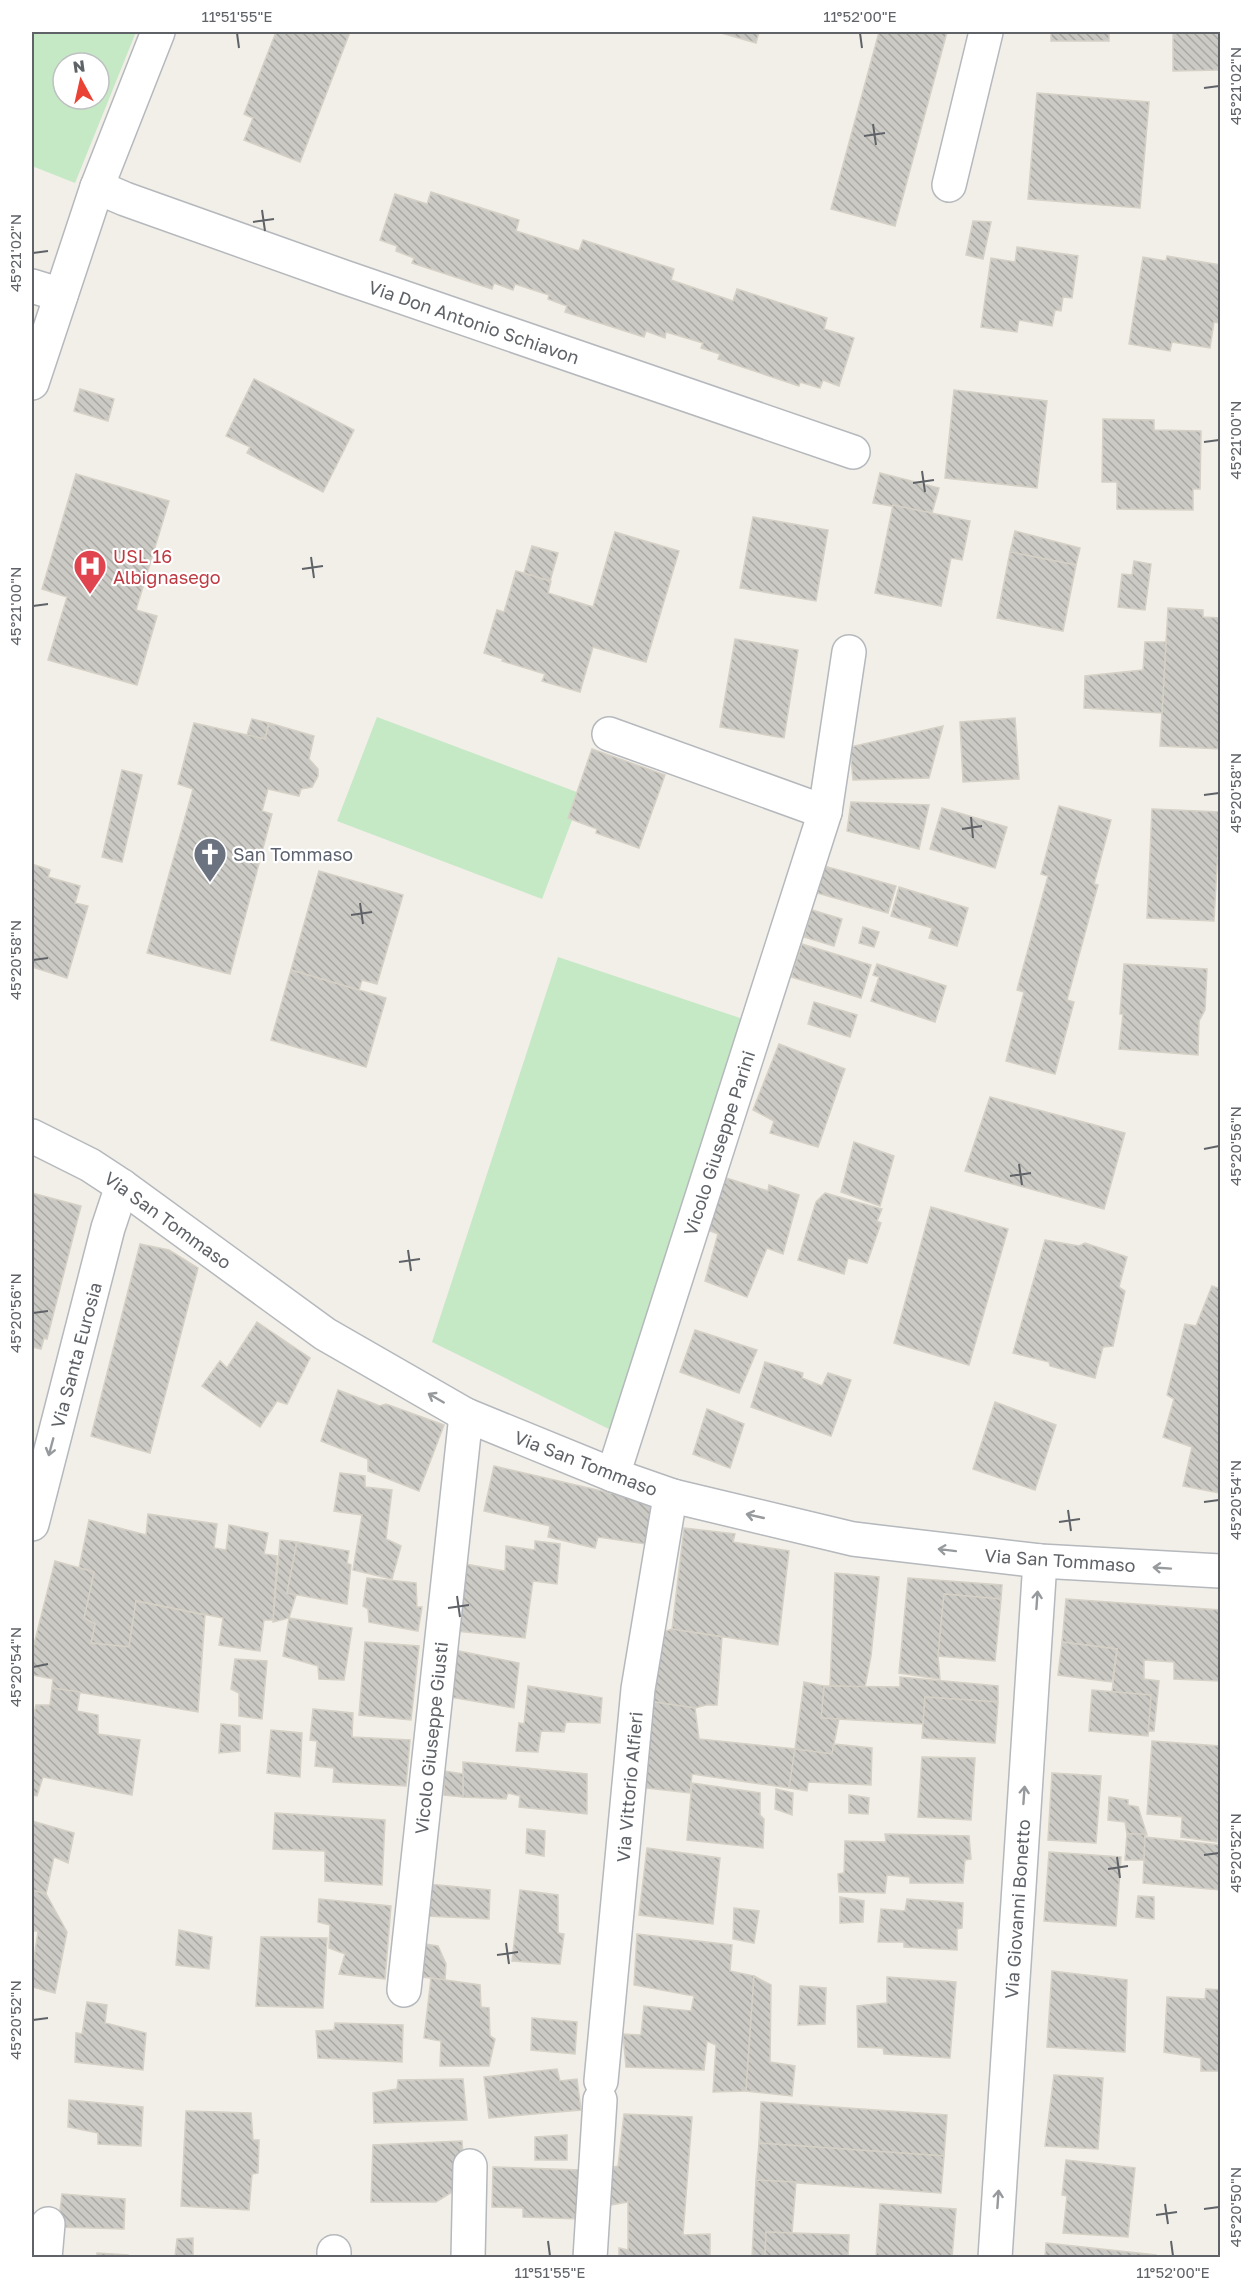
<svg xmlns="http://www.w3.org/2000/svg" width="1252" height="2289" font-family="'Golos Text',sans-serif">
<defs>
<pattern id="building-back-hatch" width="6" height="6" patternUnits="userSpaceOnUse" patternTransform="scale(1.5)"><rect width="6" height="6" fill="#cccac5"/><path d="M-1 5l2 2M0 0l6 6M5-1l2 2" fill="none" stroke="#a9a8a4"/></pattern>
</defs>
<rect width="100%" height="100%" fill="#f1efe8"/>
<g fill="#c5e8c5" fill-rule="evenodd">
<path d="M32 32H136L75 183 32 166ZM63 63H99V99H63Z"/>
<path d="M377 717 582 794 542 899 337 821Z"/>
<path d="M558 957 746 1020 615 1432 432 1342Z"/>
</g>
<g fill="url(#building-back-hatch)" stroke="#d6d1c6" stroke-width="1.5">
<path d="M276 32H350L300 162 244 140 253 118 244 114Z"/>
<path d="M718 32H759L756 43Z"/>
<path d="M879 32H947L895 226 831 209Z"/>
<rect x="1051" y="32" width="58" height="9"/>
<path d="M1173 32H1220V70L1173 71Z"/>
<path d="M1037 93 1149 102 1140 208 1028 199Z"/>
<path d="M431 192 519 220 516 231 579 251 583 240 674 269 671 280 733 301 737 289 827 318 824 329 854 338 839 386 823 380 820 388 800 382 799 386 718 359 720 354 701 348 703 343 666 332 665 338 646 331 644 337 565 312 567 306 548 299 549 295 515 284 513 290 494 283 492 289 412 263 414 258 396 251 397 246 380 240 395 194 427 204Z"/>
<path d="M973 221 991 222 983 259 966 255Z"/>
<path d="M1017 247 1078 256 1072 298 1063 297 1061 311 1055 310 1052 326 1019 320 1017 332 981 327 991 258 1015 262Z"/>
<path d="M1167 256 1220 265V323L1214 322 1210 348 1172 342 1170 351 1129 344 1143 257 1166 261Z"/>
<path d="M254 379 354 430 323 492 247 453 250 447 226 436Z"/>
<path d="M80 389 114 399 108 421 74 411Z"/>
<path d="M954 390 1047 401 1037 488 945 478Z"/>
<path d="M1103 419 1154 420V430L1201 431 1200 489H1193V510L1117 509V482H1102Z"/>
<path d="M880 473 939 488 932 513 873 503Z"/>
<path d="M76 474 169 501 136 610 157 616 137 685 48 660 67 597 42 589Z"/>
<path d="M893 505 970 521 962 560 951 558 941 606 875 593Z"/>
<path d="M753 517 828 530 816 601 740 588Z"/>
<path d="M1015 531 1080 548 1076 565 1010 552Z"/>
<path d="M615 532 679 551 646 662 593 647 580 692 542 681 545 674 502 661 503 659 484 653 497 610 504 612 516 571 551 581 548 593 593 607Z"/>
<path d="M532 546 558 553 550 581 524 573Z"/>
<path d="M1010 552 1076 565 1063 631 997 618Z"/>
<path d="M1134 561 1151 564 1145 610 1118 607 1122 574 1132 575Z"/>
<path d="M1168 608 1203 610V617L1220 618V749L1160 746Z"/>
<path d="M735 639 798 650 784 738 720 727Z"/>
<path d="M1145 642H1166L1162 713 1084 708 1085 676 1143 670Z"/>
<path d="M1015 718 1019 779 963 782 960 722Z"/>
<path d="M252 719 269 723 265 739 247 735Z"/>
<path d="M194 723 265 739 269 723 314 736 309 759 318 769V776L312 787 301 789 299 796 268 789 262 811 272 814 230 974 147 953 193 789 178 784Z"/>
<path d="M943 726 929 778 853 780 850 747Z"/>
<path d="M592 749 665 775 639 848 596 833 597 829 568 818Z"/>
<path d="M122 770 142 775 122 862 102 857Z"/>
<path d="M851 802 929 805 919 849 847 831Z"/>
<path d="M1059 806 1111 820 1094 884 1098 885 1067 1000 1074 1002 1055 1074 1006 1061 1024 992 1017 990 1048 876 1041 874Z"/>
<path d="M942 808 1007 827 995 868 930 849Z"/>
<path d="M1152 809 1220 812 1214 921 1147 918Z"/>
<path d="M32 864 50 870 48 877 80 886 75 903 88 906 67 978 32 967Z"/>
<path d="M824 866 896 886 888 913 817 893Z"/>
<path d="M319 871 403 895 377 984 362 980 359 990 291 970Z"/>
<path d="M899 887 968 908 957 946 929 938 932 928 891 916Z"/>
<path d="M812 910 842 919 834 946 804 937Z"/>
<path d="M863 927 879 932 874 947 859 943Z"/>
<path d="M802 944 871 965 861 998 791 977Z"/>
<path d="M877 964 946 986 935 1022 871 1001 879 977 873 975Z"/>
<path d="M1124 964 1207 969 1205 1010 1199 1021 1198 1055 1119 1049 1123 1014H1120Z"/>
<path d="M291 970 386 998 366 1067 271 1040Z"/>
<path d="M814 1002 857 1015 850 1037 808 1024Z"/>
<path d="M779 1044 845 1069 818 1147 770 1133 774 1121 753 1110Z"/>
<path d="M990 1097 1125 1133 1104 1209 965 1171Z"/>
<path d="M854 1142 894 1156 880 1206 841 1192Z"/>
<path d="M723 1177 768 1191 769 1185 799 1195 783 1254 767 1248 747 1297 705 1281 718 1234 708 1230Z"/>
<path d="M32 1193 81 1206 47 1339 44 1338 41 1349 32 1347Z"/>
<path d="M825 1193 882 1209 877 1221 881 1223 867 1263 848 1258 844 1274 798 1260 816 1202Z"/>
<path d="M931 1207 1008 1229 969 1365 894 1343Z"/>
<path d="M1045 1240 1079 1246 1085 1243 1127 1257 1119 1287 1125 1291 1113 1346 1103 1347 1095 1378 1050 1366 1049 1362 1013 1353Z"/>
<path d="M140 1244 169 1250 198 1268 150 1453 91 1436Z"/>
<path d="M1212 1286 1220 1289V1493L1183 1486 1192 1447 1163 1437 1174 1399 1167 1395 1185 1324 1196 1326Z"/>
<path d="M257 1322 310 1358 287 1404 277 1401 260 1427 202 1386 220 1361 227 1368Z"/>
<path d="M695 1330 757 1350 739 1393 680 1372Z"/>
<path d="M765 1362 803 1373 802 1378 822 1386 828 1373 851 1380 831 1436 751 1407Z"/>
<path d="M338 1390 380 1406 386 1404 444 1425 419 1491 368 1471V1459L321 1441Z"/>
<path d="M995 1402 1056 1425 1035 1490 973 1469Z"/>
<path d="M707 1409 744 1424 730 1468 693 1454Z"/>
<path d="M494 1466 658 1504 646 1544 598 1537 595 1548 548 1537 550 1526 484 1511Z"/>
<path d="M340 1473 365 1476V1487L392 1490 386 1539 401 1546 392 1579 353 1570 362 1515 334 1511Z"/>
<path d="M148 1514 217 1524 214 1548 226 1550 229 1525 268 1533 264 1554 277 1556 273 1620H264L260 1651 219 1645 223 1618 136 1601 129 1647 91 1643 95 1624 84 1618 94 1572 79 1568 89 1520 146 1535Z"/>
<path d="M684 1528 735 1534 733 1542 789 1551 778 1645 672 1629Z"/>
<path d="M280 1540 297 1542 287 1593 296 1595 289 1618 273 1622Z"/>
<path d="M535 1541 560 1544 557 1584 533 1581 525 1638 456 1631 459 1563 505 1571 506 1546 535 1550Z"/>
<path d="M297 1542 349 1551 347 1563 351 1565 347 1604 287 1593Z"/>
<path d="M55 1561 94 1572 84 1618 95 1624 91 1643 129 1647 136 1601 205 1615 198 1712 52 1688 53 1679 32 1675V1652Z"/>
<path d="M835 1573 879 1577 871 1656 865 1687 830 1686Z"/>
<path d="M367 1578 416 1583 417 1607H422L418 1631 369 1622 368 1609 363 1606Z"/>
<path d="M908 1578 1002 1585 1001 1599 944 1594 938 1656 940 1679 899 1673Z"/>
<path d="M944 1594 1001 1599 995 1661 938 1656Z"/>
<path d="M1066 1599 1220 1610V1681L1174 1679V1662L1144 1660V1679L1159 1681 1154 1731H1148L1151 1695 1112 1692 1117 1649 1062 1642Z"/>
<path d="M289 1618 352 1628 344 1680 319 1679 318 1666 283 1656Z"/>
<path d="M672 1629 722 1637 717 1705H706L695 1708 647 1701 660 1633Z"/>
<path d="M365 1642 419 1646 411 1720 359 1715Z"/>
<path d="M1062 1642 1117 1649 1112 1682 1058 1675Z"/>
<path d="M454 1650 519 1663 514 1708 449 1697Z"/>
<path d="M235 1659 267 1661 262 1719 239 1716V1693L231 1689Z"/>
<path d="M900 1677 998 1686V1702L925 1697 923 1724 821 1718 824 1686 900 1687Z"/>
<path d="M804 1682 824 1686 821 1718 839 1719 832 1754 795 1749Z"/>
<path d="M528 1686 602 1698 600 1723 566 1722 564 1732 541 1731 538 1752 516 1751 519 1723 524 1724Z"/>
<path d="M52 1688 80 1692 77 1711 98 1715V1734L140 1740 132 1795 43 1777 37 1796 32 1795V1722L36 1705H50Z"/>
<path d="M1092 1690 1151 1695 1148 1736 1089 1731Z"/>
<path d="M925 1697 998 1702 995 1743 922 1738Z"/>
<path d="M647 1701 695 1708 699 1739 795 1749 789 1788 692 1774 690 1793 638 1787Z"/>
<path d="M313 1709 353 1713 352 1737 410 1740 406 1786 333 1782 334 1768 315 1766 317 1741 310 1740Z"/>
<path d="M221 1724 240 1726V1751L219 1753Z"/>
<path d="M271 1730 302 1733 300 1777 267 1773Z"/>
<path d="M1152 1741 1220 1746V1816L1217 1842 1181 1837 1182 1817 1147 1814Z"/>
<path d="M834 1744 872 1748 871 1785 808 1782 807 1791 789 1788 795 1749 832 1754Z"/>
<path d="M922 1757 975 1758 971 1820 918 1817Z"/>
<path d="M463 1762 587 1774V1814L519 1807 520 1796 508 1793 506 1799 463 1797Z"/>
<path d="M444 1771 463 1774V1797L444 1795Z"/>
<path d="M1052 1773 1101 1776 1096 1843 1048 1840Z"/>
<path d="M692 1783 760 1793V1815L764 1819 763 1848 687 1840Z"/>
<path d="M776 1789 793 1793 792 1815 775 1809Z"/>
<path d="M849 1795 869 1798 868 1814 849 1813Z"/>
<path d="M1109 1797 1128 1800V1805L1138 1807 1147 1835 1127 1834 1125 1822 1108 1820Z"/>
<path d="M275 1813 385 1820 382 1885 325 1881V1851L273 1849Z"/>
<path d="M32 1821 74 1833 68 1863 54 1857 46 1894 32 1890Z"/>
<path d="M527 1829 545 1831 544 1856 526 1853Z"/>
<path d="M885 1834 969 1836 971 1859 965 1860 963 1883H910V1877L887 1875 885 1893 839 1892 838 1874 844 1873 845 1841 886 1842Z"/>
<path d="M1127 1834H1145L1144 1860H1125Z"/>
<path d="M1145 1837 1220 1845V1890L1143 1883Z"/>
<path d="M647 1848 720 1858 713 1924 639 1915Z"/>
<path d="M1049 1852 1121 1857 1116 1926 1044 1921Z"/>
<path d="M428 1884 490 1890 489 1919 426 1916Z"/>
<path d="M32 1890 46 1894 67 1932 55 1993 32 1987V1971L38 1931H32Z"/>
<path d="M520 1890 558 1895V1933L564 1934 560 1964 512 1961Z"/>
<path d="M1138 1896 1154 1897V1919L1136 1917Z"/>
<path d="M840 1897 864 1901 863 1922 840 1923Z"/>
<path d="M319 1899 391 1906 385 1979 339 1974 345 1954 329 1948 330 1925 318 1922Z"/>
<path d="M907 1899 963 1903 962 1928 957 1929V1950L904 1947V1942H878L881 1909 905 1911Z"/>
<path d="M734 1908 759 1911 754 1943 733 1939Z"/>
<path d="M179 1930 212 1937 209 1969 176 1965Z"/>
<path d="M637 1934 732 1945 730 1971 754 1976 746 2091 713 2092 716 2045 707 2041 704 2070 626 2067 623 2034 641 2035 644 2006 691 2011 694 1996 634 1985Z"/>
<path d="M261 1937 327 1938 323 2008 256 2006Z"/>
<path d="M425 1944 438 1946 446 1964 445 1980 423 1977Z"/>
<path d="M1052 1971 1127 1980 1125 2052 1047 2047Z"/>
<path d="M754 1976 771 1985 770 2062 795 2066 792 2096 746 2091Z"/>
<path d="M887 1977 956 1982 950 2058 884 2054 883 2048 858 2047 857 2006 887 2003Z"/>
<path d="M431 1978 480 1985 481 2007 489 2008 490 2036 495 2039 489 2066H440L441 2041 424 2038Z"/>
<path d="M800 1986 826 1988 825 2024 798 2025Z"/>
<path d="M1206 1989 1220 1990V2071H1201V2058L1164 2052 1167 1997 1205 1999Z"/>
<path d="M87 2002 107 2005 105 2023 146 2033 143 2070 75 2062 76 2033 82 2034Z"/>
<path d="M532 2018 577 2022 575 2054 531 2050Z"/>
<path d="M335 2023 403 2025 402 2062 318 2058 316 2031 334 2030Z"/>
<path d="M557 2069 560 2081 577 2079 581 2110 489 2118 484 2077Z"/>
<path d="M1054 2075 1103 2078 1098 2149 1045 2146Z"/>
<path d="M463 2079 467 2120 374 2123 373 2093 397 2089 398 2080Z"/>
<path d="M69 2100 143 2107 141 2146 98 2144V2133L68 2127Z"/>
<path d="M761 2102 947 2115 944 2156 759 2143Z"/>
<path d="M186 2111 251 2113 253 2140H259L258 2173 252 2174 249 2210 181 2206Z"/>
<path d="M624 2114 692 2117 683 2235 710 2234V2258H619V2248L628 2250V2202L610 2205 613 2167 618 2166Z"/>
<path d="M567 2135V2160H535V2137Z"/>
<path d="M462 2141 465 2184 436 2202H371L373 2145Z"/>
<path d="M759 2143 944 2156 941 2193 756 2180Z"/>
<path d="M1066 2160 1135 2168 1128 2237 1063 2233 1067 2196 1062 2195Z"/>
<path d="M493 2167 581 2170 580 2219 523 2217V2208L492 2207Z"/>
<path d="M756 2180 796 2182 792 2233 766 2232 765 2258H752Z"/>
<path d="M62 2194 125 2199 124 2229 58 2227Z"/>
<path d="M880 2204 956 2209 952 2258H876Z"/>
<path d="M766 2232 849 2235 848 2258H765Z"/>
<path d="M193 2238V2258H175L177 2239Z"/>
<path d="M1046 2243 1156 2255V2258H1045Z"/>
<path d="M97 2253 128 2255V2258H97Z"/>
<path d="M494 2256 573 2257 494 2258Z"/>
</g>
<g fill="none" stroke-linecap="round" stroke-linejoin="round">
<defs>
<g id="minor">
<path d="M949 185 986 32"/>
<path d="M97 187 125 199 344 277 853 452"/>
<path d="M32 286 61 295"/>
<path d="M32 383 97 187 158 32"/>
<path d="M609 734 825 812"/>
<path d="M32 1136 90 1165 122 1186 325 1334 466 1415 613 1475 673 1496 853 1539 1040 1561 1220 1571"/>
<path d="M613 1475 825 812 849 652"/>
<path d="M32 1524 108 1228 122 1186"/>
<path d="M404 1990 466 1415"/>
<path d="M601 2081 638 1689 668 1509 673 1496"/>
<path d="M334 2252V2258"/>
<path d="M45 2258 48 2224"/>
<path d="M468 2258 470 2166"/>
<path d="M590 2258 600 2100"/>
<path d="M995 2258 1040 1561"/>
</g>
</defs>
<use href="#minor" stroke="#b5b8bc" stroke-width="36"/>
<use href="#minor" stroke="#fff" stroke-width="33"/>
</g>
<defs><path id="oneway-shaft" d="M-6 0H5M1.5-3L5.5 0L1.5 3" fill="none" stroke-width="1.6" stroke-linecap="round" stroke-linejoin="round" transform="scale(1.5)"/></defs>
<g stroke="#979a9d">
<use href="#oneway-shaft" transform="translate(436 1398) rotate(-150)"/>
<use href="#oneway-shaft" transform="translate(51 1447) rotate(105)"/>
<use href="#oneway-shaft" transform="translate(755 1516) rotate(-167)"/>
<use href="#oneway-shaft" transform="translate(947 1550) rotate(-173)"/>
<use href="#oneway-shaft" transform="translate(1162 1568) rotate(-176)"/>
<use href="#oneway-shaft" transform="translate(1037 1600) rotate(-86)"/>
<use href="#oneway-shaft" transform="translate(1024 1795) rotate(-86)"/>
<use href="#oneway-shaft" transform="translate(998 2199) rotate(-86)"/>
</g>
<path fill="none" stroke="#5f6368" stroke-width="2" d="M237 33 239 48M860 33 862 48M1204 88 1219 86M873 124 876 145M864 136 885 133M262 210 265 231M253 222 274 219M33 253 48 251M1204 442 1219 440M922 471 925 492M913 483 934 480M311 557 314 578M302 569 323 566M33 606 48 604M1204 795 1219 793M971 817 973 838M962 829 982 826M360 903 363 924M351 915 372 912M33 960 48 958M1204 1149 1219 1146M1019 1164 1022 1185M1010 1176 1031 1173M408 1250 411 1271M399 1262 420 1259M33 1313 48 1311M1204 1502 1219 1500M1068 1510 1071 1531M1059 1522 1080 1519M457 1596 460 1617M448 1608 469 1605M33 1667 48 1664M1204 1855 1219 1853M1117 1857 1120 1878M1108 1869 1128 1866M506 1943 509 1964M497 1955 518 1952M33 2020 48 2018M1165 2204 1168 2224M1204 2209 1219 2207M1156 2215 1177 2212M548 2241 550 2256M1171 2241 1173 2256"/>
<defs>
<symbol id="hospital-pin" viewBox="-11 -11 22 30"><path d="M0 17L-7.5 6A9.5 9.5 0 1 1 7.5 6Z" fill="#e0444e" stroke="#fff"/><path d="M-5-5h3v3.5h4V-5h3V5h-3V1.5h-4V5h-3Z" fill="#fff"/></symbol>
<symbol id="church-pin" viewBox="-11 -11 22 30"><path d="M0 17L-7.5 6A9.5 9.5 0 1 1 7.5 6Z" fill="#6b7280" stroke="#fff"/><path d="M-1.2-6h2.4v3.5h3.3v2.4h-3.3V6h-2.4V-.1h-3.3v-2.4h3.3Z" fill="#fff"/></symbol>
</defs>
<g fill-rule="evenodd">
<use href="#hospital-pin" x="71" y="547" width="38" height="52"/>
<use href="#church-pin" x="191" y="835" width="38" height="52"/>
</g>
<g text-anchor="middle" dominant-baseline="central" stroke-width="4.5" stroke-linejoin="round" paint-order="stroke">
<g font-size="18" fill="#5f6368" stroke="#fff">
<text transform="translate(474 322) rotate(19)">Via Don Antonio Schiavon</text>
<text transform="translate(719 1143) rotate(-72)">Vicolo Giuseppe Parini</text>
<text transform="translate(168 1220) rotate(36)">Via San Tommaso</text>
<text transform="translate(76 1355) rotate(-75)">Via Santa Eurosia</text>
<text transform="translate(586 1463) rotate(21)">Via San Tommaso</text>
<text transform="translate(1060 1560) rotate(4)">Via San Tommaso</text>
<text transform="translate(431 1738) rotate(-84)">Vicolo Giuseppe Giusti</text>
<text transform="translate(629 1787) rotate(-85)">Via Vittorio Alfieri</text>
<text transform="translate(1017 1909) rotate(-86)">Via Giovanni Bonetto</text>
</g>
<g font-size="18" fill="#be3a42" stroke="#fff" text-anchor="start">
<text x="113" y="556">USL 16<tspan x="113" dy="21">Albignasego</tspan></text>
</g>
<g font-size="18" fill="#5b616d" stroke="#fff" text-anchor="start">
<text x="233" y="854">San Tommaso</text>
</g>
</g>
<rect width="1252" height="2289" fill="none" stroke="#ffffff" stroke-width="66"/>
<g transform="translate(81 81) rotate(352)"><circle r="28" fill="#ffffff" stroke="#bfc1c3" stroke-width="1.5"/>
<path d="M0-4.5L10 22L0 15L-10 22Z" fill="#ea4335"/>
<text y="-9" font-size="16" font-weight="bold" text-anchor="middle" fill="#5f6368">N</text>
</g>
<rect x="33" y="33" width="1186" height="2223" fill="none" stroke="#5f6368" stroke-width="2"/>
<g font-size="15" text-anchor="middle" fill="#5f6368">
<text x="237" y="22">11°51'55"E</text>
<text x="860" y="22">11°52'00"E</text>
<text transform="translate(1236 86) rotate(-90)" y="5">45°21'02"N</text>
<text transform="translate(16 253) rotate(-90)" y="5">45°21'02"N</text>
<text transform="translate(1236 440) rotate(-90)" y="5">45°21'00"N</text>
<text transform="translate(16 606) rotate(-90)" y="5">45°21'00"N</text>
<text transform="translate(1236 793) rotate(-90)" y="5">45°20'58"N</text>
<text transform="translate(16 960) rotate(-90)" y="5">45°20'58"N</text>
<text transform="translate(1236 1146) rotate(-90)" y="5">45°20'56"N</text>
<text transform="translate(16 1313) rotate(-90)" y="5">45°20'56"N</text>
<text transform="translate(1236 1500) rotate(-90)" y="5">45°20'54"N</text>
<text transform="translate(16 1667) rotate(-90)" y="5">45°20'54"N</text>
<text transform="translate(1236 1853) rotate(-90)" y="5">45°20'52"N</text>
<text transform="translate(16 2020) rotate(-90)" y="5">45°20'52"N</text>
<text transform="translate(1236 2207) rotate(-90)" y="5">45°20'50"N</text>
<text x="550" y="2278">11°51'55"E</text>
<text x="1173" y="2278">11°52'00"E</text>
</g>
</svg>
